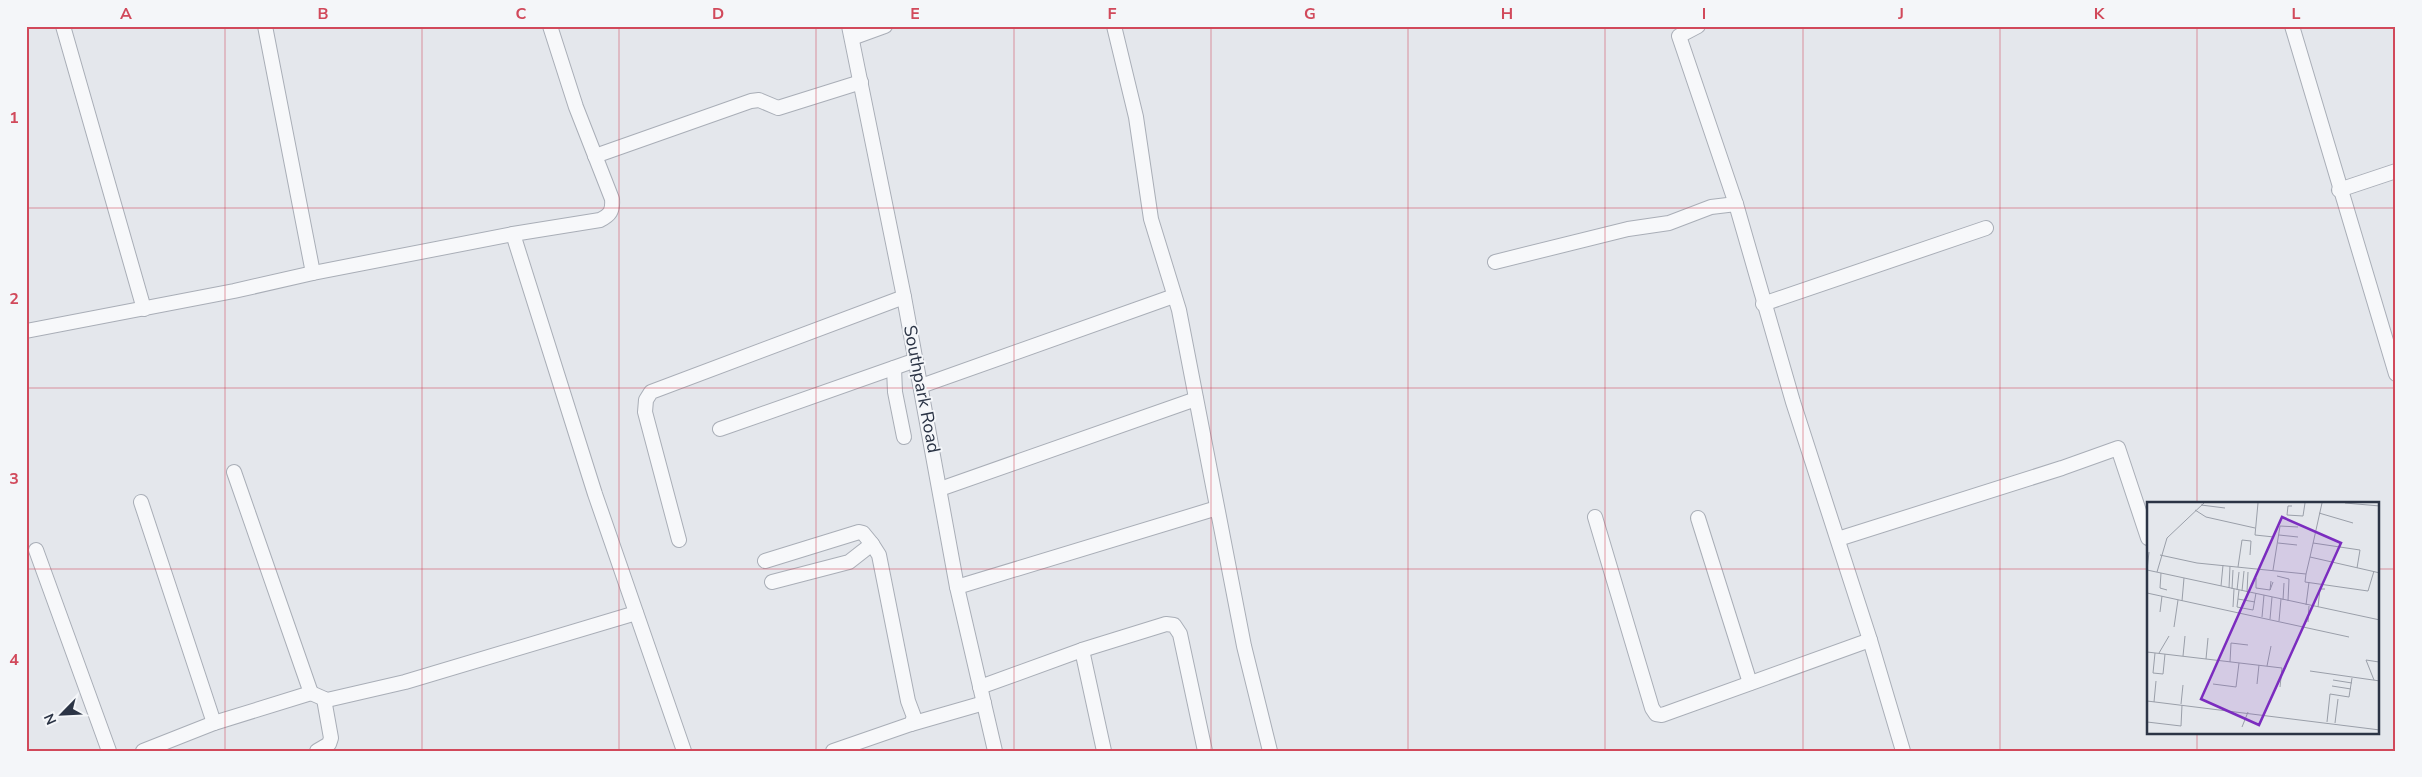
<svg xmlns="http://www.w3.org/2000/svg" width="2422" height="777" font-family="'Nunito Sans',sans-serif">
<rect width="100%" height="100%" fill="#e4e7ec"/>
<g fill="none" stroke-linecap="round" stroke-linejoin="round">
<defs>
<g id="minor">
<path d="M63 26 144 309"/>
<path d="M550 26 576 107 612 199C613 211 610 215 600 220L513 234 595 494 684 751"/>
<path d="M849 26 904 297 957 587 995 751"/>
<path d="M1114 26 1136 117 1151 219 1179 310 1244 646 1270 751"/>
<path d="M1698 26 1679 36 1736 204 1793 402 1870 640 1903 751"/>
<path d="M2292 26 2396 374"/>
<path d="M852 38 885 26"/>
<path d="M595 156 751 101 759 100 778 108 861 82"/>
<path d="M2339 190 2396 171"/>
<path d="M1495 262 1628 229 1669 223 1711 207 1736 204"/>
<path d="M313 273 513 234"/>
<path d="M1763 304 1986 228"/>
<path d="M26 331 234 291 313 273 265 26"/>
<path d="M894 368 895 392 904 437"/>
<path d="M921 386 1174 296"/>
<path d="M720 429 916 360"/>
<path d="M234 472 311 693"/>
<path d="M940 489 1196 399"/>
<path d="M141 502 214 723"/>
<path d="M1595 517 1652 708 1656 714 1662 715 1870 640"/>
<path d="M1698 518 1750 683"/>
<path d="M1838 539 2062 468 2118 448 2148 538"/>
<path d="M679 540 645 412 646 400 651 392 904 297"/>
<path d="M36 550 109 751"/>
<path d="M765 561 859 532 863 533 872 544 849 562 772 582"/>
<path d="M957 587 1217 508"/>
<path d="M1082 650 1104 751"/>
<path d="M980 687 1082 650 1166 624 1174 625 1180 634 1205 751"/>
<path d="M911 724 984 703"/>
<path d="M143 751 214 723 311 693 327 700 405 682 636 613"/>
<path d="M317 751 329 744 331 738 324 699"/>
<path d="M833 751 911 724 914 717 908 701 879 555 872 544"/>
</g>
</defs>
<use href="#minor" stroke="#a9aeb7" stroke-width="16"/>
<use href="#minor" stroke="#f7f8fa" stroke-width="14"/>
</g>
<path fill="none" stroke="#d1495b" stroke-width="1" stroke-opacity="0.55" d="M225 26V751M422 26V751M619 26V751M816 26V751M1014 26V751M1211 26V751M1408 26V751M1605 26V751M1803 26V751M2000 26V751M2197 26V503M26 208H2396M26 388H2396M26 569H2148M2378 569H2396M2197 733V751"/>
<g text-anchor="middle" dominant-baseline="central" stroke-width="4" stroke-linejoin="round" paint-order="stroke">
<g font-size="18" fill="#2b3445" stroke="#f4f6f9">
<text transform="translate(922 389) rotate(79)">Southpark Road</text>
</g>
</g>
<g transform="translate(2147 502)">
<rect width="232" height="232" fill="#e4e7ec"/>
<path fill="none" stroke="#9a9fa9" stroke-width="1" d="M111 1 108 33 127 35M175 1 163 55 233 71M198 1 233 4M54 3 78 6M145 4H141L140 13 156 14 158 1M48 8 59 15 108 26M172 11 206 21M132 33 151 35M131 41 150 43M166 41 213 48 210 66M2 50 0 68 233 118M13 53 50 61 159 72 158 80 221 89 227 69M91 65 95 38 104 39 103 53M126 68 133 24 151 25M10 70 20 36 57 1M14 71 13 86 20 88M159 72 163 55M130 74 142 77 141 99M109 76V86L123 88M124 79 123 88 126 80M74 84 76 63M82 86 83 64M85 87 86 68M90 88 92 70M92 88 90 105 106 108 109 91M95 89 97 69M100 90 101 70M0 91 202 135M91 97 108 100M136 98 137 81M35 99 37 76M159 103 162 80M86 105 87 87M171 105 173 87H178M13 110 15 94M115 115 117 93M123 117 125 95M132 119 134 97M161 120 162 104M27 125 31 98M0 150 135 166 133 185M8 151 6 171 16 172 18 152M12 151 22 134M36 154 38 134M59 157 61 136M83 160 84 141 101 143M120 164 124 144M163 169 233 179M186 178 205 181M227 178 219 158 232 160M66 182 89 185 92 161M110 182 112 163M185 184 204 187M0 199 233 228M7 200 9 179M34 202 36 183M0 220 34 224 35 203M180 220 183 192 202 195 205 176M188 221 191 197M95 225 101 210"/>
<path fill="#7b2cbf" fill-opacity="0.15" stroke="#7b2cbf" stroke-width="2.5" d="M135 15 194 41 112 223 54 197Z"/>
<rect width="232" height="232" fill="none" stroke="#2b3445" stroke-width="2.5"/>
</g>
<rect width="2422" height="777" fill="none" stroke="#f4f6f9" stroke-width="55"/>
<g transform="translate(62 714) rotate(246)" stroke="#f4f6f9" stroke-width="4" paint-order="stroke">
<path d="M0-4L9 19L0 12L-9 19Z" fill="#2b3445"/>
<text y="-8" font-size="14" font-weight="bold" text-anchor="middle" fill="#2b3445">N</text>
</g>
<rect x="28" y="28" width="2366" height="722" fill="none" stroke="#d1495b" stroke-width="2"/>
<g font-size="16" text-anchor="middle" font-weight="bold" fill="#d1495b">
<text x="126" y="19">A</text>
<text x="323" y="19">B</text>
<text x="521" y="19">C</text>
<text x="718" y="19">D</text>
<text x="915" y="19">E</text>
<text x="1112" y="19">F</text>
<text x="1310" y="19">G</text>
<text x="1507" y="19">H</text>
<text x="1704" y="19">I</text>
<text x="1901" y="19">J</text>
<text x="2099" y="19">K</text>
<text x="2296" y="19">L</text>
<text x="14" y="123">1</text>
<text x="14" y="304">2</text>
<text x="14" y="484">3</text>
<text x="14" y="665">4</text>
</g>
</svg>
